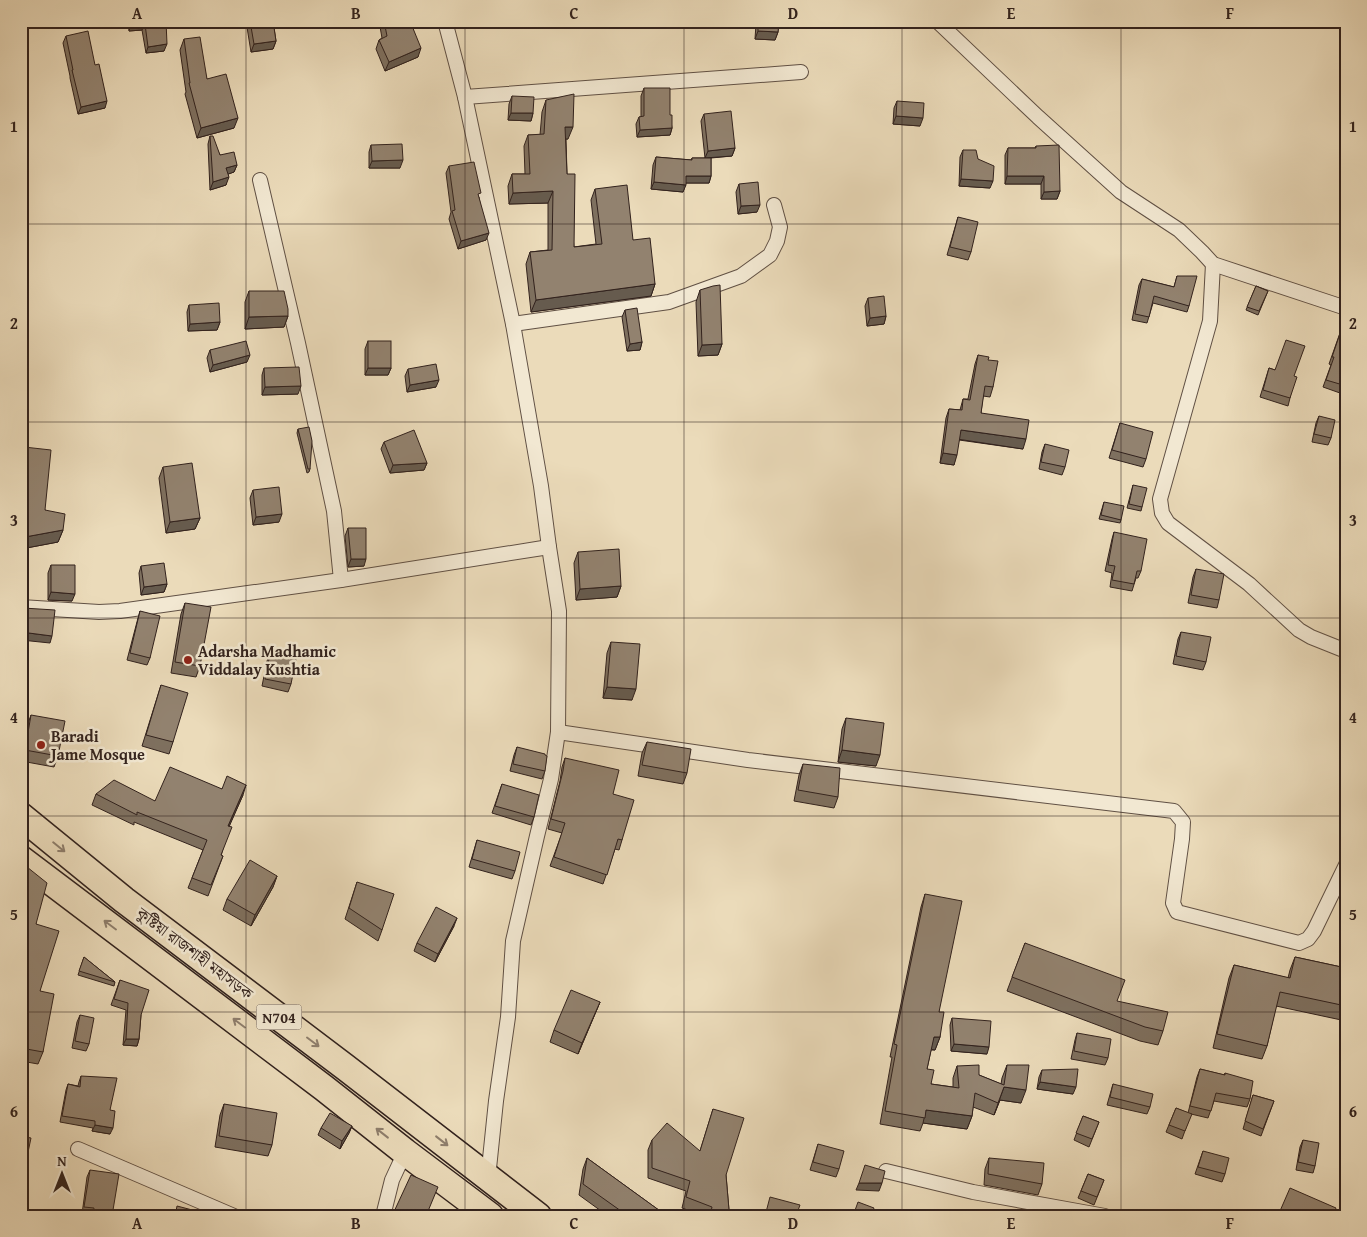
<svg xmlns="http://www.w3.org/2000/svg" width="1367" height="1237" font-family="'Gentium Book Plus','Noto Serif Bengali',serif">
<rect width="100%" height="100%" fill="#ebdbba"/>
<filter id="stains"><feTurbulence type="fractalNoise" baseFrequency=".004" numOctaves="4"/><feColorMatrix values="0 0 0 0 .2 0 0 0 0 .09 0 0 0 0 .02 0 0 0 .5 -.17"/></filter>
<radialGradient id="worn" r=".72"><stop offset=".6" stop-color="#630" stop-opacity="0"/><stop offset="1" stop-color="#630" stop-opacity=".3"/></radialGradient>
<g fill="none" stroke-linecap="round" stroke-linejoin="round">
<defs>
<g id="street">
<path d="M445 21 465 97 513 324 541 486 549 547 559 611 558 732 551 779 537 836 513 941 508 1017 496 1101 488 1178"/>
<path d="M937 21 1038 117 1121 192 1179 230 1202 252 1213 264 1346 308"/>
<path d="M465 97 801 72"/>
<path d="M260 180 298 343 334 511 341 580"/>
<path d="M1213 264 1210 321 1160 499 1162 513 1168 523 1249 584 1299 630 1311 637 1346 651"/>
<path d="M513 324 669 302 741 276 770 255 777 241 780 227 774 205"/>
<path d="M21 607 99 612 120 611 341 580 549 547"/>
<path d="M558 732 748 760 1174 811 1183 822 1182 839 1173 903 1177 912 1299 943 1308 939 1314 931 1346 865"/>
<path d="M78 1149 234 1216"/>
<path d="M886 1171 973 1192 1105 1216"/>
<path d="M383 1216 392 1180 405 1152"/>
</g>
<g id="highway">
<path d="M21 816 124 900 345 1067 538 1216"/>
<path d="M21 859 324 1088 405 1152 490 1216"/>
</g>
</defs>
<use href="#street" stroke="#605044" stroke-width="16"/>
<use href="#highway" stroke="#32221d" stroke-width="29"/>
<use href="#street" stroke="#f2e8d2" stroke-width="14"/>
<use href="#highway" stroke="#ebdbba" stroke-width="26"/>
</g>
<g fill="#7e705f" stroke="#32221d">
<path d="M128 21H166L164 51 146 53 142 30 129 31Z"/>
<path d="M246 21H273L276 41 273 49 251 52Z"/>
<path d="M379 21H417L414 29H413L418 57 385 71 376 49 379 40 382 38Z"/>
<path d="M757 21H779L778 32 775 40 755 39 756 24Z"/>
<path d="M66 36 105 108 78 114 70 78V76L63 43Z"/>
<path d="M184 39 207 79 234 128 197 138 185 94 186 92 180 50Z"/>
<path d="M644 88 670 115 672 128 670 135 637 137 636 124 639 117H641V96Z"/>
<path d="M512 96 533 113 531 121 508 120 509 104Z"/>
<path d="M546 100 568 139H566L567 174 574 247 596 244 591 200 595 189 633 240 655 284 651 296 531 312 526 264 530 252 548 250V203L509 204 508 186 512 174H525L524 146 528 135H540L542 112Z"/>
<path d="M897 101 920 126 893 124 894 108Z"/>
<path d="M704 114 735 148 732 156 711 158V176L709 183H686L683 192 651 189 653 165 656 157 691 160 692 158H705L701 121Z"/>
<path d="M210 136 220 155 237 165 234 172 228 174 226 185 210 190 208 144Z"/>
<path d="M371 145 400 168H369V152Z"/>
<path d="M1036 146 1060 191 1057 199H1041V184H1005V155L1008 148H1035Z"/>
<path d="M963 150 978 159 990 188 959 186 960 157Z"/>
<path d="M449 166 479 197 486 240 458 249 449 219 451 212 446 173Z"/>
<path d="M739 184 757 212 738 214 736 192Z"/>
<path d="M958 217 971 252 968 260 947 255Z"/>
<path d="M1177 276 1189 306 1187 312 1153 303 1147 323 1132 320 1139 285 1142 279 1174 287Z"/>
<path d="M1256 286 1268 291 1258 315 1246 310Z"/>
<path d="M700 290 722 344 718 355 698 356 696 302Z"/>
<path d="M249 291 288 316 284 327 245 329V302Z"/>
<path d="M868 298 886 316 884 324 867 326 865 306Z"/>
<path d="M189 305 220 322 217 330 188 331 187 312Z"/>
<path d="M625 310 642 342 640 350 627 351 622 317Z"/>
<path d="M1346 316V377L1340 393 1323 387 1331 365 1329 364Z"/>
<path d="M368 341 391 368 388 375H365V349Z"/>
<path d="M210 350 247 362 210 372 207 358Z"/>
<path d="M978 355 988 360 993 387 990 397 983 396 981 413 1023 449 959 440 954 465 940 463 946 418 949 409 960 410 963 399H968L975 364Z"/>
<path d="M264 368 298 394 262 395V375Z"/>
<path d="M1269 368 1294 376 1290 398 1288 406 1260 397Z"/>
<path d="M408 369 436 387 407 392 405 376Z"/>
<path d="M21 401 24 447 45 510 63 530 58 542 21 549 23 523H21Z"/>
<path d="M1319 416 1331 438 1328 445 1312 442 1316 423Z"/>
<path d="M1120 423 1146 459 1143 467 1109 458Z"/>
<path d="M298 429 310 469 309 472 307 473 297 433Z"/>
<path d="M384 442 427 463 424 470 390 473 381 449Z"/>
<path d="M1045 444 1065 467 1062 475 1039 469 1042 452Z"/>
<path d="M163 467 200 518 195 529 166 533 159 478Z"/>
<path d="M1133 485 1142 507 1141 511 1127 508Z"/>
<path d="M253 490 279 522 253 525 250 498Z"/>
<path d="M1104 502 1121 520 1120 523 1099 519Z"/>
<path d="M348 528 364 566 348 567 345 536Z"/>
<path d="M1114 532 1141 571 1138 578H1136L1132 591 1110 587 1112 573 1105 571 1112 539Z"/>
<path d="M578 552 621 586 617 597 576 600 574 563Z"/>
<path d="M51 565 72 601 48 600V573Z"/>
<path d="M141 566 167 584 164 592 141 595 139 573Z"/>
<path d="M1196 569 1219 600 1217 608 1188 603 1193 577Z"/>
<path d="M185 603 200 666 196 677 171 673 181 614Z"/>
<path d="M140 611 150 658 147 665 127 660 138 618Z"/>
<path d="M1181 632 1206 662 1203 670 1173 664 1178 639Z"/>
<path d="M611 642 632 700 603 698 607 653Z"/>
<path d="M270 654 291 684 288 692 262 686 267 661Z"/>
<path d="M161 685 173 742 169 754 142 746Z"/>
<path d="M31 715 58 756 54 767 21 761 27 726Z"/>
<path d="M846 718 876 766 838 762 842 729Z"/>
<path d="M647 742 687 773 683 784 638 776 642 753Z"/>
<path d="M517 747 545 771 542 779 510 771 514 755Z"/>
<path d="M565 758 613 794 622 840 619 850 615 849 603 884 550 866 562 833 548 829 560 781 562 767Z"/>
<path d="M803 764 838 797 834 808 794 801 799 775Z"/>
<path d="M502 784 534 817 531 825 492 813Z"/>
<path d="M222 789 243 795 229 826 221 856H223L208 896 188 888 203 850 134 822V825L92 805 96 794 155 801Z"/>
<path d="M477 840 515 871 512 879 469 867Z"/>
<path d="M21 866 36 924 40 991 43 1052 38 1064 21 1061Z"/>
<path d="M277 876 273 887 251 926 223 910 227 899Z"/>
<path d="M357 882 382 930 378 941 345 919Z"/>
<path d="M925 894 939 1012 940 1037 935 1050H931L927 1069 931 1084 953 1087V1078L957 1066 1001 1084 1002 1078 1007 1065 1021 1103 1000 1100 994 1115 973 1107 972 1116 967 1129 923 1123 920 1131 880 1124 892 1057H890L921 907Z"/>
<path d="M454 926 435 962 414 951 417 943Z"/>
<path d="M1025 943 1163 1031 1158 1045 1140 1041 1007 991Z"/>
<path d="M84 957 115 982 114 986 78 975Z"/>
<path d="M1295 957 1346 968V1021L1276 1006 1267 1046 1262 1059 1213 1048 1229 978 1234 965 1288 978 1290 970Z"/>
<path d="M120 980 141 1015 139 1039 137 1046 123 1045 126 1010 111 1005Z"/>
<path d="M600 1002 578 1054 550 1042 554 1030Z"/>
<path d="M80 1015 89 1044 86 1051 72 1048 77 1022Z"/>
<path d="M952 1018 987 1054 951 1051 950 1025Z"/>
<path d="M1077 1033 1108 1058 1105 1065 1071 1059 1075 1040Z"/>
<path d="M1200 1069 1224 1075 1225 1073 1250 1099 1247 1107 1214 1101 1208 1118 1191 1114 1182 1139 1166 1132 1176 1108 1188 1113 1197 1077Z"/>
<path d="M1042 1070 1073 1094 1037 1089 1039 1077Z"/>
<path d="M81 1076 110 1110V1134L92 1131 93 1128 60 1122 66 1090 68 1084 78 1086 79 1082Z"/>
<path d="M1113 1084 1150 1107 1147 1114 1107 1105Z"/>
<path d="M1253 1095 1274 1101 1261 1136 1243 1129Z"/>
<path d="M224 1104 272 1145 268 1156 215 1147 220 1115Z"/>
<path d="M713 1109 726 1175 729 1210 757 1216H705L682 1208 686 1191 648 1178V1150L652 1140 700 1151Z"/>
<path d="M1083 1116 1099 1122 1089 1147 1074 1140Z"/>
<path d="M352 1126 349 1133 340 1149 318 1135 321 1128Z"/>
<path d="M21 1136 27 1157 25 1164H21Z"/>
<path d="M1303 1140 1315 1166 1313 1173 1296 1170 1300 1147Z"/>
<path d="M818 1144 839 1169 836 1177 810 1170Z"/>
<path d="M1203 1151 1225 1174 1222 1182 1195 1174Z"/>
<path d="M587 1158 667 1216H608L579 1195 583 1169Z"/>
<path d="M989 1158 1042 1184 1038 1195 984 1185 985 1169Z"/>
<path d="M90 1170 112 1216H91L82 1214 87 1177Z"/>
<path d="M1088 1174 1104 1180 1094 1205 1078 1198Z"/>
<path d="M1280 1211 1333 1216H1278Z"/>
</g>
<g fill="#665b4e" stroke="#32221d">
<path d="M410 21H417L414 29 406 31Z"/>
<path d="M131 24H145L142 30 129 31Z"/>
<path d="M758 31 778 32 775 40 755 39Z"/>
<path d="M276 41 273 49 251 52 254 44Z"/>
<path d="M167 44 164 51 146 53 148 47Z"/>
<path d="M421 48 418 57 385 71 389 62Z"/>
<path d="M107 101 105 108 78 114 81 107Z"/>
<path d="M511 113H533L531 121 508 120Z"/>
<path d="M896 116 923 118 920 126 893 124Z"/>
<path d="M238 118 234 128 197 138 201 128Z"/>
<path d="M565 127H573L568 139H561Z"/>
<path d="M672 128 670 135 637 137 640 130Z"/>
<path d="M735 148 732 156 705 158 708 151Z"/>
<path d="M403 160 400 168H369L372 161Z"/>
<path d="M237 165 234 172 223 176 226 168Z"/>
<path d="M686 176H711L709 183H684Z"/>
<path d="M1007 176H1044L1041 184H1005Z"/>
<path d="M229 177 226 185 210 190 213 182Z"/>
<path d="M961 179 993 181 990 188 959 186Z"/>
<path d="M654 182 686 185 683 192 651 189Z"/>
<path d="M553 191 548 203 509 204 513 193Z"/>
<path d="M1060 191 1057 199H1041L1044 192Z"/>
<path d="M760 205 757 212 738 214 741 206Z"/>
<path d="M489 233 486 240 458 249 461 241Z"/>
<path d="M655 284 651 296 531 312 536 300Z"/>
<path d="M288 316 284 327 245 329 249 317Z"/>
<path d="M886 316 884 324 867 326 870 318Z"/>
<path d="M220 322 217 330 188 331 190 324Z"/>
<path d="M642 342 640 350 627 351 630 344Z"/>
<path d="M722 344 718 355 698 356 702 345Z"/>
<path d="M250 355 247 362 210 372 213 365Z"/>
<path d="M368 368H391L388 375H365Z"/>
<path d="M439 380 436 387 407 392 410 385Z"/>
<path d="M301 386 298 394 262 395 265 387Z"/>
<path d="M961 430 1026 439 1023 449 957 439Z"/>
<path d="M943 453 957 455 954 465 940 463Z"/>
<path d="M427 463 424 470 390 473 393 465Z"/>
<path d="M282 514 279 522 253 525 256 517Z"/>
<path d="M200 518 195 529 166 533 170 522Z"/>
<path d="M63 530 58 542 21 549V546L25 537Z"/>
<path d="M351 559H366L364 566 348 567Z"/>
<path d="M167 584 164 592 141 595 144 587Z"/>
<path d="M621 586 617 597 576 600 580 589Z"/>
<path d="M51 592 75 594 72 601 48 600Z"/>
<path d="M21 632 52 636 50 643 21 640Z"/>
<path d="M607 687 636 689 632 700 603 698Z"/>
<path d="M842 750 880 755 876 766 838 762Z"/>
<path d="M246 785 243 795 225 836 228 826Z"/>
<path d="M277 876 273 887 251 926 255 915Z"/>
<path d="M457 918 454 926 435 962 438 954Z"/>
<path d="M600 1002 595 1014 578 1054 582 1043Z"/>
<path d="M934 1037H940L935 1050 929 1049Z"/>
<path d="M126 1039H139L137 1046 123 1045Z"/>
<path d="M954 1044 989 1047 987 1054 951 1051Z"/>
<path d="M1040 1082 1076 1087 1073 1094 1037 1089Z"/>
<path d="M1004 1087 1026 1090 1021 1103 1000 1100 994 1115Z"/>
<path d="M926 1110 972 1116 967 1129 923 1123Z"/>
<path d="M95 1125 113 1128 110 1134 92 1131Z"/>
<path d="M352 1126 349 1133 340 1149 342 1141Z"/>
<path d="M859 1183H882L879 1191 856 1190Z"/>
</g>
<g fill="#92826f" stroke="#32221d">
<path d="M131 21H166L167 44 148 47 145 24H131Z"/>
<path d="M250 21H273L276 41 254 44Z"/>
<path d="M384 21H410L421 48 389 62 379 40 387 36Z"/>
<path d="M758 21H779L778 32 758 31Z"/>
<path d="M88 31 95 65 99 64 107 101 81 107 72 70H73L66 36Z"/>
<path d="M200 37 207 79 226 74 238 118 201 128 189 83H190L184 39Z"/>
<path d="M644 88H670V115H672V128L640 130 639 117 644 116Z"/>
<path d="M574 94 573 127H565L567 174H575L574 247 602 244 595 189 627 185 633 240 650 238 655 284 536 300 530 252 552 250 553 191 513 193 512 174H530L528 135 544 134 546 100Z"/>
<path d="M512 96 534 97 533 113H511Z"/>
<path d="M897 101 924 103 923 118 896 116Z"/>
<path d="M731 111 735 148 708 151 704 114Z"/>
<path d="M210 136H213L220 155 234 152 237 165 226 168 229 177 213 182Z"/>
<path d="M402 144 403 160 372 161 371 145Z"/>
<path d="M1059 145 1060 191 1044 192V176H1007L1008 148H1036V146Z"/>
<path d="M963 150H976L978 159 994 166 993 181 961 179Z"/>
<path d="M656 157 692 160V158H711V176H686V185L654 182Z"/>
<path d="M474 162 481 193 478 194 489 233 461 241 452 211 455 210 449 166Z"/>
<path d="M758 182 760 205 741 206 739 184Z"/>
<path d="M958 217 978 222 971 252 950 247Z"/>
<path d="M1177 276H1197L1189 306 1154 296 1149 317 1135 314 1142 279 1174 287Z"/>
<path d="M720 285 722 344 702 345 700 290 713 286Z"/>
<path d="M1256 286 1268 291 1259 311 1247 307Z"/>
<path d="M249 291H284L288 309V316L249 317Z"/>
<path d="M884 296 886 316 870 318 868 298Z"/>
<path d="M219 303 220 322 190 324 189 305Z"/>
<path d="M637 308 642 342 630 344 625 310Z"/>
<path d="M1346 316V377L1343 385 1326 380 1334 357H1332Z"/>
<path d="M1286 340 1305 346 1294 376 1297 377 1290 398 1263 390 1269 368 1275 370Z"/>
<path d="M246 341 250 355 213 365 210 350Z"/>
<rect x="368" y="341" width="23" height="27"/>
<path d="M978 355 989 357 988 360 998 361 993 387 985 386 981 413 1029 420 1026 439 961 430 957 455 943 453 949 409 962 410 963 399 970 400Z"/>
<path d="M436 364 439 380 410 385 408 369Z"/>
<path d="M299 367 301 386 265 387 264 368Z"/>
<path d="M21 401H25L24 447 51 450 45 510 65 514 63 530 25 537 27 511 21 510Z"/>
<path d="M1319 416 1335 420 1331 438 1314 434Z"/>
<path d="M1120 423 1153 432 1146 459 1112 450Z"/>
<path d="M309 427 312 441 310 469H308L298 429Z"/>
<path d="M414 430 427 463 393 465 384 442Z"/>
<path d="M1045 444 1069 450 1065 467 1041 462Z"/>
<path d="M192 463 200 518 170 522 163 467Z"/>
<path d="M1133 485 1147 488 1142 507 1129 504Z"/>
<path d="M279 487 282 514 256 517 253 490Z"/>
<path d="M1104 502 1124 506 1121 520 1101 515Z"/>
<path d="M348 528H366V559H351Z"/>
<path d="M1114 532 1147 539 1141 571H1137L1134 584 1112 580 1115 566 1108 565Z"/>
<path d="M619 549 621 586 580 589 578 552Z"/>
<path d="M164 563 167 584 144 587 141 566Z"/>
<path d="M51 565H75V594L51 592Z"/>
<path d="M1196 569 1224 574 1219 600 1191 595Z"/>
<path d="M185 603 211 607 200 666 175 662Z"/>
<path d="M21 607 23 608 55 610 52 636 21 632Z"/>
<path d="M140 611 160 616 150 658 130 653Z"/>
<path d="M1181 632 1211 637 1206 662 1176 656Z"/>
<path d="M611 642 640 644 636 689 607 687Z"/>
<path d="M270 654 296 659 291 684 265 679Z"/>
<path d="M161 685 188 693 173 742 146 735Z"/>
<path d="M31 715 65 721 58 756 25 750Z"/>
<path d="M846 718 884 723 880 755 842 750Z"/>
<path d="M647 742 691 749 687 773 642 765Z"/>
<path d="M517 747 545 754V755L547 756 545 771 513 764Z"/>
<path d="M565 758 619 770 613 794 634 800 622 840 618 839 607 875 554 857 565 823 551 819 563 771Z"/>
<path d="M803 764 840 768 838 797 798 790Z"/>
<path d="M170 767 222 789 227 776 246 785 228 826 232 827 221 855 223 856 211 885 192 878 207 840 137 812V815L96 794 114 780 155 801Z"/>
<path d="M502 784 539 795 534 817 495 806Z"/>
<path d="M477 840 520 852 515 871 472 859Z"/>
<path d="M250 860 277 876 255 915 227 899Z"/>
<path d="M21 866 27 867 47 883 36 924 59 931 40 991 54 994 43 1052 21 1048Z"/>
<path d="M357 882 394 894 382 930 349 908Z"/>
<path d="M925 894 962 901 939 1012H944L940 1037H934L927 1069 934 1070 931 1084 959 1088 957 1066 979 1065V1075L1004 1085 1007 1065H1029L1026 1090 1004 1087 998 1103 975 1093 972 1116 926 1110 925 1118 885 1111 897 1045 894 1044Z"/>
<path d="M436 907 457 918 438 954 417 943Z"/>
<path d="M1025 943 1125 980 1117 1001 1168 1012 1163 1031 1145 1027 1012 977Z"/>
<path d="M84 957 115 982 79 971Z"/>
<path d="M1295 957 1346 968V1006L1280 992 1267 1046 1217 1034 1234 965 1290 978Z"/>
<path d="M120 980 149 990 141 1015 139 1039H126L128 1003 114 999Z"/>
<path d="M571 990 600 1002 582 1043 554 1030Z"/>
<path d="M80 1015 94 1018 89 1044 75 1041Z"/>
<path d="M952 1018 991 1021 989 1047 954 1044Z"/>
<path d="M1077 1033 1111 1039 1108 1058 1074 1051Z"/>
<path d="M1078 1069 1076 1087 1040 1082 1042 1070Z"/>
<path d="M1200 1069 1225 1075V1073L1253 1081 1250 1099 1216 1093 1211 1111 1190 1106Z"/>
<path d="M81 1076 117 1078 110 1110 115 1111 113 1128 95 1125V1121L62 1116 68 1084 80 1087Z"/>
<path d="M1113 1084 1153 1094 1150 1107 1110 1097Z"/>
<path d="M1253 1095 1274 1101 1263 1129 1245 1121Z"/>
<path d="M224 1104 277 1113 272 1145 219 1136Z"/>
<path d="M1176 1108 1192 1114 1185 1131 1169 1125Z"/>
<path d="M713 1109 744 1118 726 1175 729 1210 757 1216H710L712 1207 686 1197 690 1181 652 1168V1140L667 1123 700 1151Z"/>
<path d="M330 1113 352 1126 342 1141 321 1128Z"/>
<path d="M1083 1116 1099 1122 1092 1139 1076 1133Z"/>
<path d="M21 1136 31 1138 27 1157 21 1156Z"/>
<path d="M1303 1140 1319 1143 1315 1166 1298 1162Z"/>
<path d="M818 1144 844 1151 839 1169 813 1162Z"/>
<path d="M1203 1151 1229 1158 1225 1174 1198 1167Z"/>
<path d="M587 1158 667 1216H628L583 1184Z"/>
<path d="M989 1158 1044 1163 1042 1184 988 1174Z"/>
<path d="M865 1165 885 1171 882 1183H859Z"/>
<path d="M90 1170 119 1174 112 1216H93L94 1208 84 1207Z"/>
<path d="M1088 1174 1104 1180 1097 1197 1081 1191Z"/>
<path d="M411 1175 438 1187 426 1216H392Z"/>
<path d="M1290 1188 1336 1208 1333 1216H1306L1298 1213 1296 1216H1293L1280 1211Z"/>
<path d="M770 1197 800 1205 796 1216H765Z"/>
<path d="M858 1202 874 1208 871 1216H853Z"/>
<path d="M177 1206 200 1212 199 1216H175Z"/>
<path d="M1234 1210 1250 1216H1232Z"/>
<path d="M935 1211 952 1216H933Z"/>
</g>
<defs><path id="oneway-shaft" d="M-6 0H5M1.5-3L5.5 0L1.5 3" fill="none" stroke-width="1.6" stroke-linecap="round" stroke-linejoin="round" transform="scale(1.25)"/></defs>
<g stroke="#8e7e6c">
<use href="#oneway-shaft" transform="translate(59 847) rotate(39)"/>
<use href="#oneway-shaft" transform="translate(110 925) rotate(-143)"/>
<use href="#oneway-shaft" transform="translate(239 1023) rotate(-143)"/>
<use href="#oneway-shaft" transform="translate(313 1042) rotate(37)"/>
<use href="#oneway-shaft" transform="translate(382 1133) rotate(-142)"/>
<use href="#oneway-shaft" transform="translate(442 1141) rotate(38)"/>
</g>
<path fill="none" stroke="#32221d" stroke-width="1" stroke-opacity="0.55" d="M246 21V1216M465 21V1216M684 21V1216M902 21V1216M1121 21V1216M21 224H1346M21 422H1346M21 618H1346M21 816H1346M21 1012H1346"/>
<g fill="#8f2418" stroke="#f2e8d2" stroke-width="2">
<circle cx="188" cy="660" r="5"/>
<circle cx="41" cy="745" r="5"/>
</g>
<g text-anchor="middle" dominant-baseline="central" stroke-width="5" stroke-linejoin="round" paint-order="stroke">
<rect fill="#f2e8d2" stroke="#6c5d53" stroke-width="1" x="256.5" y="1004.5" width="45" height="25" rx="4"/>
<g font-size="15" font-weight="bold" fill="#32221d">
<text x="279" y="1017">N704</text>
</g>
<g font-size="16" font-weight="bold" fill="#32221d" stroke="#f2e8d2" text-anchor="start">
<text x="198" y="651">Adarsha Madhamic<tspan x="198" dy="18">Viddalay Kushtia</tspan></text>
<text x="51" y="736">Baradi<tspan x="51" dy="18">Jame Mosque</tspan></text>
</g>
<g font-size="16" fill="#32221d" stroke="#f2e8d2">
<text transform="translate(195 953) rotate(37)">কুষ্টিয়া রাজশাহী মহাসড়ক</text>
</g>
</g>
<rect width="1367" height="1237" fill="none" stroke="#ebdbba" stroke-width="55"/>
<g transform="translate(62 1174)" stroke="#f2e8d2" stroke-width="4" paint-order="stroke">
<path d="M0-4L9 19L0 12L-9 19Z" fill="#32221d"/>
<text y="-8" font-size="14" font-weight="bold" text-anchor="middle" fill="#32221d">N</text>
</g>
<rect x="28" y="28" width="1312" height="1182" fill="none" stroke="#32221d" stroke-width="2"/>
<g font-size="16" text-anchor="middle" font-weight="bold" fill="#32221d">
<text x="137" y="19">A</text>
<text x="356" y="19">B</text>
<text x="574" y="19">C</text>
<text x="793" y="19">D</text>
<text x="1011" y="19">E</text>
<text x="1230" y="19">F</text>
<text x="14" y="132">1</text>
<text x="1353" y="132">1</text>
<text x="14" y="329">2</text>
<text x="1353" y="329">2</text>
<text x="14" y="526">3</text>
<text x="1353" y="526">3</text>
<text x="14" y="723">4</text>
<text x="1353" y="723">4</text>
<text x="14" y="920">5</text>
<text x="1353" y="920">5</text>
<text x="14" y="1117">6</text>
<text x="1353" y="1117">6</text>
<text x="137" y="1229">A</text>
<text x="356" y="1229">B</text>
<text x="574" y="1229">C</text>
<text x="793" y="1229">D</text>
<text x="1011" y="1229">E</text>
<text x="1230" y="1229">F</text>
</g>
<rect width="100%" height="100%" filter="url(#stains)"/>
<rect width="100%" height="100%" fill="url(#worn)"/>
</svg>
